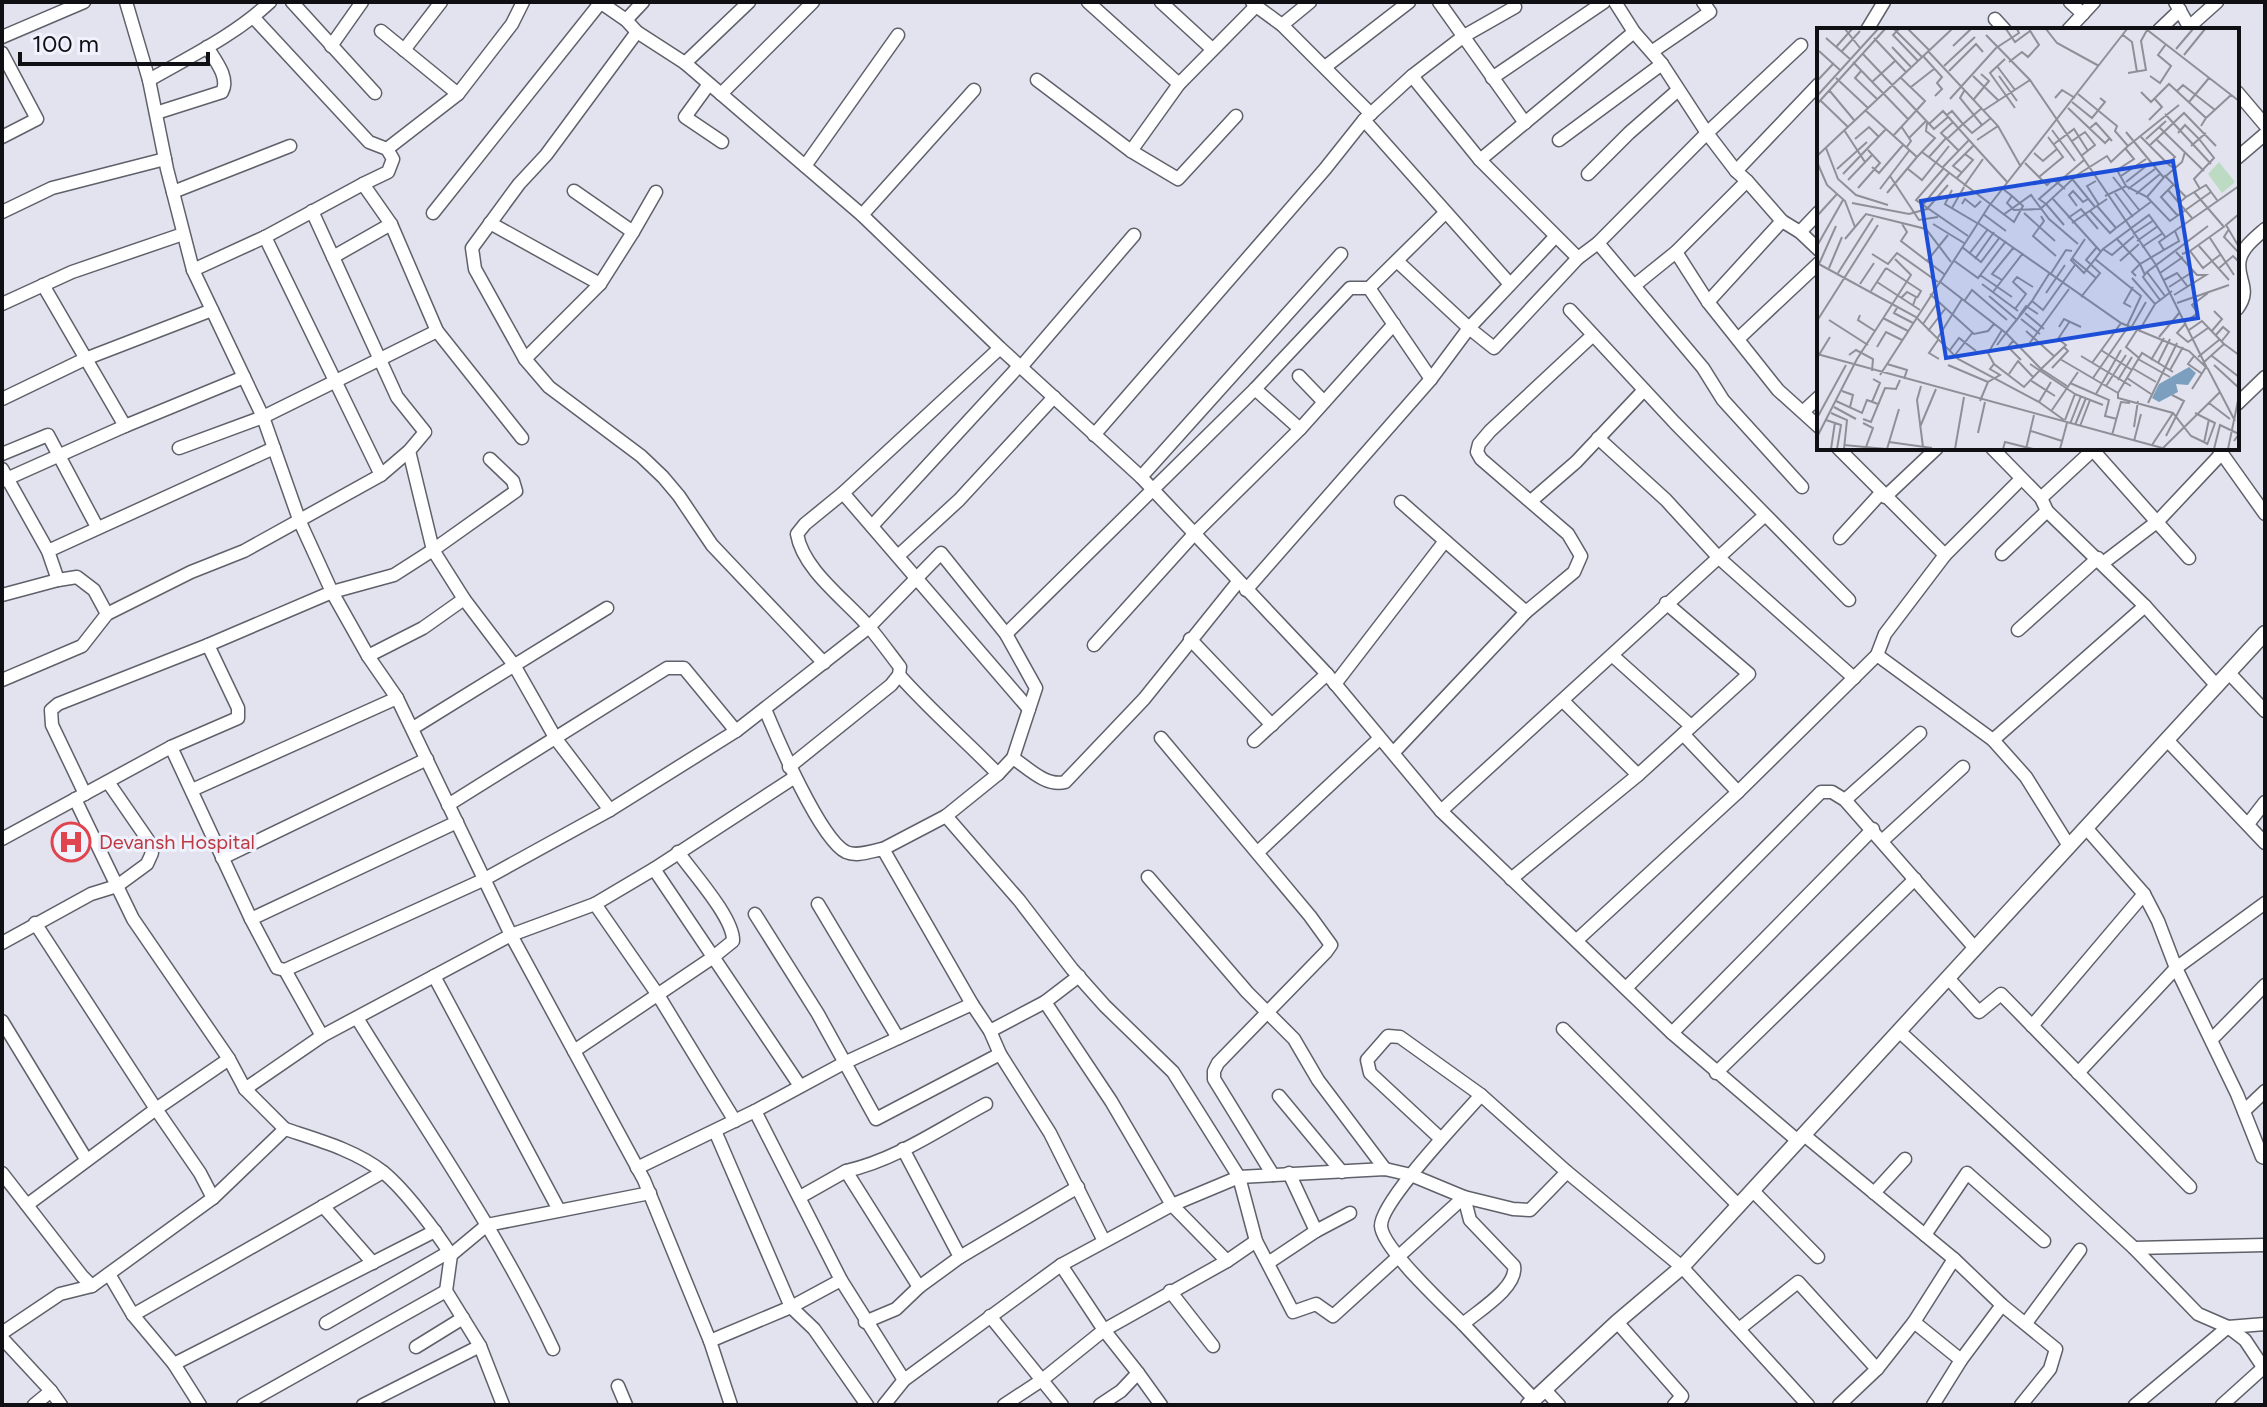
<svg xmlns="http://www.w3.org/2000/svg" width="2267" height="1407" font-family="Figtree,sans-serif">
<rect width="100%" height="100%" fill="#e2e3ef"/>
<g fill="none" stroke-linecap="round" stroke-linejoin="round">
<defs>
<g id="minor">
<path d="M126 2 149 80 167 169 193 270 263 417 300 522 332 592 368 656 397 698 511 935 644 1180 710 1341 731 1405"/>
<path d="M292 2 375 93"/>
<path d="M600 2 626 20 637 32 685 63 862 215 1000 348 1141 477 1327 674 1441 811 1672 1033 1798 1141"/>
<path d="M1088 2 1179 84"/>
<path d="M1161 2 1211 48"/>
<path d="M1439 2 1525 123"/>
<path d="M1615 2 1634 32 1662 64 1707 133 1801 45"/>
<path d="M2070 2 2083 14"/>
<path d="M2175 2 2191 30"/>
<path d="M1256 6 1282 25 1371 114"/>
<path d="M254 18 369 142 387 149 393 159 388 172 363 184"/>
<path d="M1995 19 2005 30"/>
<path d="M626 20 643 2"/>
<path d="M1282 25 1310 2"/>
<path d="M2189 27 2217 2"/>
<path d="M1867 30 1884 2"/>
<path d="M2068 30 2094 2"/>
<path d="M2159 30 2180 10"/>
<path d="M381 31 458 94"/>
<path d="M637 32 546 155 519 184 472 248 475 269 525 359 549 387 641 456 663 477 679 496 712 545 824 663"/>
<path d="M2 37 84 2"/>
<path d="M331 46 362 2"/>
<path d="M404 50 441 2"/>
<path d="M1653 51 1710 12 1703 2"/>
<path d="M2 53 37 119 2 137"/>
<path d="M685 63 749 2"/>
<path d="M1325 67 1409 2"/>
<path d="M1412 76 1480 160 1578 258 1598 243 1707 133 1736 171 1747 181 1782 221 1800 232 1819 250"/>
<path d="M1492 78 1604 2"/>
<path d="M149 80C191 56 235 35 270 2"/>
<path d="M1037 80 1131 151 1178 179 1236 116"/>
<path d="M709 84 685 117 722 142"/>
<path d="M2237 92 2265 125"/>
<path d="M721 94 813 2"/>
<path d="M156 113 222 92C230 78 215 60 207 47"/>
<path d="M1364 120 1509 283"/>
<path d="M1559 140 1662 64"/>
<path d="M387 149 458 94 512 24 523 2"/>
<path d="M1131 151 1179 84 1256 6 1252 2"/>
<path d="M2237 158 2265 134"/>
<path d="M1480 160 1634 32"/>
<path d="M805 166 898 35"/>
<path d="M1736 171 1819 84"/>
<path d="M1588 174 1629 133 1677 91"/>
<path d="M173 192 290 146"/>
<path d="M312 211 397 397 425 432 409 451 381 475"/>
<path d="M2 212 52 188 165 159"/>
<path d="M433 213 601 2"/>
<path d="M862 215 974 90"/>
<path d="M490 223 600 284"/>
<path d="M633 232 656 192"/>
<path d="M1800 232 1819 212"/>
<path d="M1598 243 1703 368 1723 400 1802 487"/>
<path d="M1676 252 1708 302 1778 390 1819 427"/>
<path d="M333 257 391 224"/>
<path d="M1397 261 1469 328 1494 348 1578 258"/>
<path d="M193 270 265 237 363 184 391 224 437 331 522 438"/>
<path d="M43 285 125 426 244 377"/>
<path d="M1635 285 1676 252 1747 181"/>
<path d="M1369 288 1445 213"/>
<path d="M1708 302 1782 221"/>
<path d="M2 304 72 272 183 234"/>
<path d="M2237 309C2253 288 2235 279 2240 259 2243 247 2256 237 2265 229"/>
<path d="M1570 310 1675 423 1849 600"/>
<path d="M1738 339 1819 263"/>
<path d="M525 359 600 284 633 232 574 191"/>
<path d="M1021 367 1134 235"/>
<path d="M1299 376 1324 402"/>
<path d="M1255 389 1300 429 1394 324"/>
<path d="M2 399 85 359 212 310"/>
<path d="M2237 404 2265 377"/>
<path d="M1804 411 1819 397"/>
<path d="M1094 435 1325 169 1364 120 1412 76 1464 36 1515 7"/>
<path d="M1598 438 1666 500 1719 558 1854 678"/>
<path d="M179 448 263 417 437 331"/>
<path d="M1838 448 1945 555 2021 479"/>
<path d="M1992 448 2041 498 2047 511 2145 606 2217 686"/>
<path d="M2091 448 2189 558"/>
<path d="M2218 448 2265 514"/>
<path d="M409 451 433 550 516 491 513 481 490 459"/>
<path d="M2 454 48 435 97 527"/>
<path d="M2 469 48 551 58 580"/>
<path d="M1141 477 1341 254"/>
<path d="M2 481 125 426"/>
<path d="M843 493 1029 709"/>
<path d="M1885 497 1937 448"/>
<path d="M2041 498 2095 448"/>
<path d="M1531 501 1576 462 1644 390"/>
<path d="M1401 502 1526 612 1574 572 1581 556 1568 534 1481 459 1477 452 1479 444 1490 431 1593 335"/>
<path d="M872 526 1019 366"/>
<path d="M1840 538 1881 493"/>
<path d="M48 551 274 448"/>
<path d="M2002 554 2047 511"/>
<path d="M898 556 959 500 1054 397"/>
<path d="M2103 563 2158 521 2222 453"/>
<path d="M1246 590 1431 379"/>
<path d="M2 595 58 580 77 577 94 590 107 614"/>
<path d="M2018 630 2098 558"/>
<path d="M1006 634 1255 389 1350 288H1369L1431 379 1469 328 1555 237"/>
<path d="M1190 639 1272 725"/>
<path d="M1094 645 1195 533 1300 429"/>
<path d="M1877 655 1885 634 1945 555"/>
<path d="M368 656 423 628 464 599"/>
<path d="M1613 656 1691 726"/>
<path d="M2229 673 2265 711"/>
<path d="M899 675C930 710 966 741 998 774"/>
<path d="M2 680 82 646 107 614 191 572 244 551 381 475 265 237"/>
<path d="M1335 684 1445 541"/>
<path d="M1563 701 1638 775"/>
<path d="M765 709C777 738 820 839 846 852 857 857 871 851 883 849L972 1004 990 1031 1000 1054 1050 1133 1104 1241"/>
<path d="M413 728 607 608"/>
<path d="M1683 734 1738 792"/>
<path d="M1161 738 1310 916 1331 945 1326 952 1218 1063 1214 1071V1079L1273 1175"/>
<path d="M1993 740 2145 606"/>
<path d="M2167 740 2265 843"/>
<path d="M1254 741 1327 674"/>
<path d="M171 747 251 919 277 968 285 970 483 880 610 810 736 731 869 627 941 553 1006 634 1036 688 1013 758 998 774 946 816 883 849"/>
<path d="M1394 752 1526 612"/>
<path d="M1013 758C1028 768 1046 787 1065 782L1144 699 1238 582"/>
<path d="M789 767 891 685 899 675 900 667C890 654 880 640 869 627 846 600 803 570 797 534L805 524 843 493 1000 348"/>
<path d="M192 790 397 698"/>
<path d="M85 794 52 725 51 710 58 704 208 645 332 592 394 575 433 550 464 599 514 665 556 739 610 810"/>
<path d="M75 799 117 886 147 864 152 853 148 840 108 782"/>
<path d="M1845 800 1920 733"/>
<path d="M448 805 667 668H684L736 731"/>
<path d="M1441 811 1764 516"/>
<path d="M946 816 1019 900 1072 969 1105 1006 1173 1072 1239 1177 1256 1241 1293 1312 1316 1304 1333 1316 1464 1197 1513 1209 1530 1210 1567 1172"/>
<path d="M2248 824 2265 802"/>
<path d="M2087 829 2144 894 2158 921 2176 968 2237 1094 2262 1157 2265 1158"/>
<path d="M2 839 171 747 238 718V708L208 645"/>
<path d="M1882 841 1963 767"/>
<path d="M1258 852 1379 739"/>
<path d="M222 858 427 759"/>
<path d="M654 869 795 777"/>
<path d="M1148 877 1247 992 1294 1039 1318 1080 1385 1169"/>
<path d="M1511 879 1638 775 1749 674 1666 603"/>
<path d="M818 904 898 1038"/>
<path d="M755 914 818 1014 876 1119 1000 1054"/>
<path d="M251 919 457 822"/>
<path d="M1577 940 1738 792 1877 655 1993 740 2026 777 2069 846"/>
<path d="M2 943 91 894 117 886 133 919 229 1059 245 1089 285 1129"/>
<path d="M285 970 322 1036"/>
<path d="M434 976 559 1210"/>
<path d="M1948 978 1979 1012 2001 994 2190 1187"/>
<path d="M1626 988 1821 792H1832L1845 800 1974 947"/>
<path d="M357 1018C424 1127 499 1233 553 1349"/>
<path d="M2 1021 86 1159"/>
<path d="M2032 1026 2144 894"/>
<path d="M1563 1029 1739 1206"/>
<path d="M990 1031 1045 1002 1079 976"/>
<path d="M1900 1032 2134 1248 2198 1314 2228 1327 2245 1340 2265 1370"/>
<path d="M1672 1033 1873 829"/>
<path d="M2212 1039 2265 985"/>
<path d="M574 1051 712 958 733 941C734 918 692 872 678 852"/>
<path d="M1716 1073 1915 879"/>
<path d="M2078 1073 2176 968 2265 903"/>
<path d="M245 1089 322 1036 511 935 595 904"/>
<path d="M1279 1096 1342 1172"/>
<path d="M755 1111 841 1280 904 1380"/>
<path d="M2244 1111 2265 1091"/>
<path d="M735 1121 658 995 595 904 654 869 800 1086"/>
<path d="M1804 1135 1954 1259 2002 1305 2056 1349 2050 1369 2021 1405"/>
<path d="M1441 1139 1370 1073 1367 1060 1388 1036 1400 1037 1481 1095"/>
<path d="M637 1168 755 1111 844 1063 972 1004"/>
<path d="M846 1171C896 1160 941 1128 986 1104"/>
<path d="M2 1173 82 1276 92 1286 213 1198 285 1129C318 1140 355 1150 383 1172 405 1190 435 1230 451 1255L487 1225 650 1193"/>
<path d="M1289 1173 1316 1231 1350 1213"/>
<path d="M1753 1191 1818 1257"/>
<path d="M1874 1193 1905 1159"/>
<path d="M800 1197 846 1171 919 1287 960 1257 903 1149"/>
<path d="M213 1198 200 1173 156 1109 229 1059"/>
<path d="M27 1205 156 1109 35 923"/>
<path d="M323 1206 373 1263"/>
<path d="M1925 1235 1967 1173 2044 1241"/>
<path d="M2134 1248 2265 1245"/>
<path d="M451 1255 446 1291 480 1346 503 1405"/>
<path d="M960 1257 1078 1187"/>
<path d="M1954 1259 1914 1322 1961 1360"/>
<path d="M1227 1261 1256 1241"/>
<path d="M1268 1263 1316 1231"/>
<path d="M1061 1265 1104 1330 1138 1373"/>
<path d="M109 1274 133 1315 174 1364 200 1405"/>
<path d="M841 1280 791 1307 814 1329 867 1405"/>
<path d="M1170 1291 1213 1346"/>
<path d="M133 1315 383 1172"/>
<path d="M990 1316 1062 1405"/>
<path d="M865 1322 896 1309 919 1287"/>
<path d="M1617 1322 1682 1396 1674 1405"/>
<path d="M326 1323 449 1252"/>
<path d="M2026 1323 2080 1250"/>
<path d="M1463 1324C1445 1306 1382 1248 1381 1226 1380 1202 1462 1117 1481 1095L1567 1172 1682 1267 1808 1405"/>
<path d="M1739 1329 1798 1282 1877 1369 1914 1322"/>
<path d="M2 1333 60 1294 92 1286"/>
<path d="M2 1338 51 1391 34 1405"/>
<path d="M710 1341 791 1307 715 1131"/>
<path d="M416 1347 463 1318"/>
<path d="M174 1364 435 1231"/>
<path d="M618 1386 626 1405"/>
<path d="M51 1391 61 1405"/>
<path d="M1546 1391 1559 1405"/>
<path d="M243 1405 446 1291"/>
<path d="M363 1405 480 1346"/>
<path d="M884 1405 904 1380 1061 1265 1172 1205 1111 1101 1045 1002"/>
<path d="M1004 1405 1042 1380 1104 1330 1227 1261 1172 1205 1239 1177 1385 1169 1411 1175 1464 1197 1470 1220 1514 1266C1518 1287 1478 1311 1463 1324L1534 1399"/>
<path d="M1100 1405 1121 1391 1138 1373 1161 1405"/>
<path d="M1839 1405 1877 1369"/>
<path d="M1933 1405 1961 1360 2002 1305"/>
<path d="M2135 1405 2228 1327 2265 1324"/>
<path d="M2222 1405 2263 1368"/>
</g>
<path id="tertiary" d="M1528 1405 1617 1322 1682 1267 2265 633"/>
</defs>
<use href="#minor" stroke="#5f616a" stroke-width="15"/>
<use href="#tertiary" stroke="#5f616a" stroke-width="17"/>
<use href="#minor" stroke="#fff" stroke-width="12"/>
<use href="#tertiary" stroke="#fff" stroke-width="14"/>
</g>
<defs>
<symbol id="hospital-ring" viewBox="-11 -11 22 22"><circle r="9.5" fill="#eff1fc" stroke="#e0444e" stroke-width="1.5"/><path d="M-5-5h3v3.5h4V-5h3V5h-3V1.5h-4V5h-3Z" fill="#e0444e"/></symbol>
</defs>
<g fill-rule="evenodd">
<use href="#hospital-ring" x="49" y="820" width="44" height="44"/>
</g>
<g text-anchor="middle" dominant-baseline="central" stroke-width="6" stroke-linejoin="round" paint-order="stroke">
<g font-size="20" fill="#be3a42" stroke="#eff1fc" text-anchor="start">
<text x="99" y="842">Devansh Hospital</text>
</g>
</g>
<g transform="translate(1817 28)">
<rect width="422" height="422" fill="#e2e3ef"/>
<path d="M402 134 418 154 405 165 391 146Z" fill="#bddac3"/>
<path d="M372 339 379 345 371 357 359 356 361 364 342 374 335 370 342 356Z" fill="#7d9fbf"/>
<path fill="none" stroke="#8e8f97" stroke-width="2" d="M28 1 43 20M77 1 105 29M82 1 76 7 101 33M91 1 112 22M189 1 198 14 213 3M229 1 240 15 282 38M329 1 422 73M169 7 213 52 339 237 390 340M306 7 315 14 320 44M9 10 33 31M57 10 89 44M136 18 154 1M19 19 35 1M75 19 94 39M359 21 376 1M2 23 23 42M25 23 43 3M111 23 181 98 204 139M45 25 117 101 131 89M367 27 388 1M106 28 125 49 120 55 125 61 118 68M188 31 173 45 198 80M36 34 91 91M192 34 205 24 211 29 222 17 212 1M127 38 158 9M180 38 198 62M44 43 38 50 60 71M132 43 159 16 166 24M311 45 329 42 324 13 330 2M156 48 182 73M182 48 200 73M333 48 343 55 354 38 341 27 349 16M19 50 51 80M0 53 17 35M55 54 78 33M94 59 117 41M12 62 37 92M147 63 143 70 165 97M360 63 366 57 398 82M324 64 334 74 352 56 389 90 384 98M0 68 61 1M238 70 245 62 258 70M133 71 179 20 202 5 200 1M157 71 172 53 164 46M3 72 31 99M255 74 275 90 288 74 283 70M372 74 392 50M0 76 68 1M251 80 288 115 293 110M48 82 100 129 118 110 109 103 110 95M167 82 213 52M348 86 394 136M130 87 135 83 146 96 165 80M389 90 414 67M332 92 345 79 337 70M136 94 124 105 141 122M112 96 126 83 152 112 125 140M84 98 94 113 89 120M342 99 387 143M273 100 279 95 295 113M27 102 48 134M235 102 258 133M309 104 347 150M361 105 368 97 382 111 389 105M76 108 108 73 83 49M324 109 351 136M92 110 109 93M131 110 146 96 155 105 174 90M38 111 52 99 62 109M329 111 349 93M152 112 191 155M160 112 181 98M340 112 358 129 351 136 358 141M255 113 268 104 278 117 264 128M237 116 257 101 271 123M311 118 362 77M332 118 367 85 399 118M374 118 382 111 397 130 377 151 383 161M9 120 21 151 39 167 71 177M308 120 317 131 300 142 309 158M105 124 197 194 206 178 195 168M217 125 226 133 240 121M0 128 135 1M112 129 130 109M0 134 10 157 28 173 38 199M208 135 230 157 236 151 248 161M55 139 62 145 86 117M20 141 50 114M91 141 105 152 132 118M126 141 99 172 151 208M144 144 136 138 156 118M26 146 69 101M73 148 102 192 121 189M304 148 329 131M349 148 365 134 368 124M222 149 246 129 231 109M296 149 323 183M139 151 156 132 148 126M31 152 55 127M256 152 278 179M279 153 270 158 282 177M309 154 333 135M357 156 344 169 361 188M147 158 166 131M41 160 63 135 51 122M63 161 92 123M186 161 195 168 190 175 197 182 223 181 229 176 222 171 267 132M311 161 338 141M135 162 128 176 160 195M351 162 375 190M377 164 407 199M70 165 100 129M298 165 316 189M319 166 343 146M288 168 309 158 330 169 348 148 369 169 362 175M330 169 353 193 394 164M369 169 389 157 400 172M236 171 284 224M35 175 92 186 110 181 131 157M145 176 148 171 158 179 164 173M105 178 132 145M260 178 252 167 256 163 266 174 271 171M135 180 147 159M273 183 293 205 299 200 280 178M207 185 238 213M166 186 189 203M422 186 409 197 422 219M186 187 214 167 232 191 261 216M0 188 20 166M224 188 227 193 216 208 239 228M251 190 264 181 281 201M161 195 304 295 372 323 391 341 418 393M255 195 290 171M85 196 90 204 84 213 127 246M116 196 147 215M247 197 229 176 260 147 290 128 294 134 311 118 298 103 300 98 261 66M299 200 335 173M412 201 407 209 422 225M316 206 337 192M299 210 323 236 362 213 358 203M393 210 417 247M28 211 49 186 109 201 134 234M268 211 254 232 267 245 286 221 332 187 349 210M320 213 341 198M0 218 26 172M382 218 395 233 403 227M145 219 164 234 183 209M325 219 346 205M286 221 295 227 317 208M347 222 342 214 422 158M373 223 408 198M55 226 71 236 80 225 121 254M152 226 171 201M365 226 373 223 386 240 395 233 412 252M255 230 279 250M158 231 177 204M278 231 324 268 310 298M136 232 161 250 189 213M110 233 131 207M303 233 322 216M0 235 99 289 141 331 222 374M2 236 19 198M12 240 25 209M69 240 104 263 100 270M401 241 416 228 422 234M330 244 326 249 343 272M21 245 56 190M343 245 366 229M163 247 195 269M233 247 249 222 255 223M319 248 315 244 323 236 328 247M315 250 338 276 355 263M185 252 175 246 197 219M347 252 360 245 371 259M122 253 189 305 215 273 226 282 258 237M60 254 103 282M43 256 57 235M165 256 201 283M352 259 377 243M54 263 69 240M176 264 206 225M229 265 248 237M113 266 157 306 171 303 177 296M357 267 389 247H380L359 224M172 268 199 291M348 268 330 244 391 198M264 269 283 245 269 232 280 219M84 270 90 264 99 269 96 277M148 272 155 262 190 292M215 273 232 246M360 275 412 257M81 278 77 285 96 295M314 279 307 275 316 259M198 281 209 266 196 254 200 249 216 259M208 285 227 301M43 287 41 292 58 303M202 288 209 278 221 286M66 290 91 303M204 291 223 306M12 292 51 317M0 293 61 197M368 294 381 285 375 277 391 265M369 295 360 305 371 314 391 300M106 296 121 274M242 299 247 291 264 299M314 300 329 274M185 302 171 325 177 336 207 359 224 341 250 358M320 302 309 319 322 330M372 302 385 293 407 316M111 303 128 281M209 303 238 329M322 303 338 276M394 304 405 291 397 283M398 308 406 299 412 304 404 314M342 309 363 284M120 311 145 271M121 312 112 325 122 331M196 313 191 319 204 332M212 316 252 261M180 317 189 305 224 341 249 317 241 311 253 293M60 319 69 304 85 312M133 322 142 310 159 323M284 322 315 342M0 326 349 421M32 327 39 322 56 331 55 343M138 327 156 304M264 328 314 358M377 328 371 336 384 345M395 328 422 349M381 329 402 312M0 330 13 309M243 331 301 365 325 325 356 344M321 331 353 349M334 332 347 310M275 335 304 295M341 335 353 311M386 335 407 316 422 327M70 336 90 342 87 351M213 336 258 366M131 337 171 354M397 337 422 360M235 340 251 323 247 319M315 340 339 354M353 342 366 319M192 346 201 333 216 349M63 347 172 178 310 1M276 350 311 299M310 350 334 366M213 352 238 368M301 352 315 329M234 354 222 374 247 392M253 355 292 372 288 388 300 391M104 358 100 372 106 419M289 358 309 327M375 361 389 339M25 363 36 367 33 379M301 365V370L356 385 374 408 391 416M279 366 304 322M19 373 45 385 50 372 61 376M163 373 171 354 183 347 173 341 177 336M55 374 63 355 56 351M331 375 360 315M392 375 413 391M17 379 39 391M235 382 261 344M14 385 30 392 27 421M378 385 398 395 390 417M0 390 29 337M46 391 54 394 68 360 79 361 83 352M9 392 24 397 20 421M248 392 258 366 286 377M46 395 56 400 49 419M253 396 264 368M258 397 269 370M263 398 273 372M103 399 119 361M317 399 321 373M214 403 245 413M161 405 168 374M295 407 304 374 313 375M349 408 367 373 355 367M0 409 40 331 94 247 78 231M317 413 324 386M72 414 115 420M387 415 392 391M27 417 69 421M335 417 356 385M346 420 403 364M14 421 18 394M70 421 82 381M138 421 147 369M186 421 188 414 216 421M209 421 217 387M243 421 250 395M397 421 403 397 422 406 417 413M411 421 422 368"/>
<path fill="#1d4ed8" fill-opacity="0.15" stroke="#1d4ed8" stroke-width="4" d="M356 133 381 290 129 330 104 173Z"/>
<rect width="422" height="422" fill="none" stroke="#101014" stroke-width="4"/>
</g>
<rect width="2267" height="1407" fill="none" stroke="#101014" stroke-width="8"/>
<path d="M20 52v12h188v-12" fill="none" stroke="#101014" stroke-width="4"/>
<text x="32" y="52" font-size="24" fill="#101014" stroke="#eff1fc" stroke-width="6" paint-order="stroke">100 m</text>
</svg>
